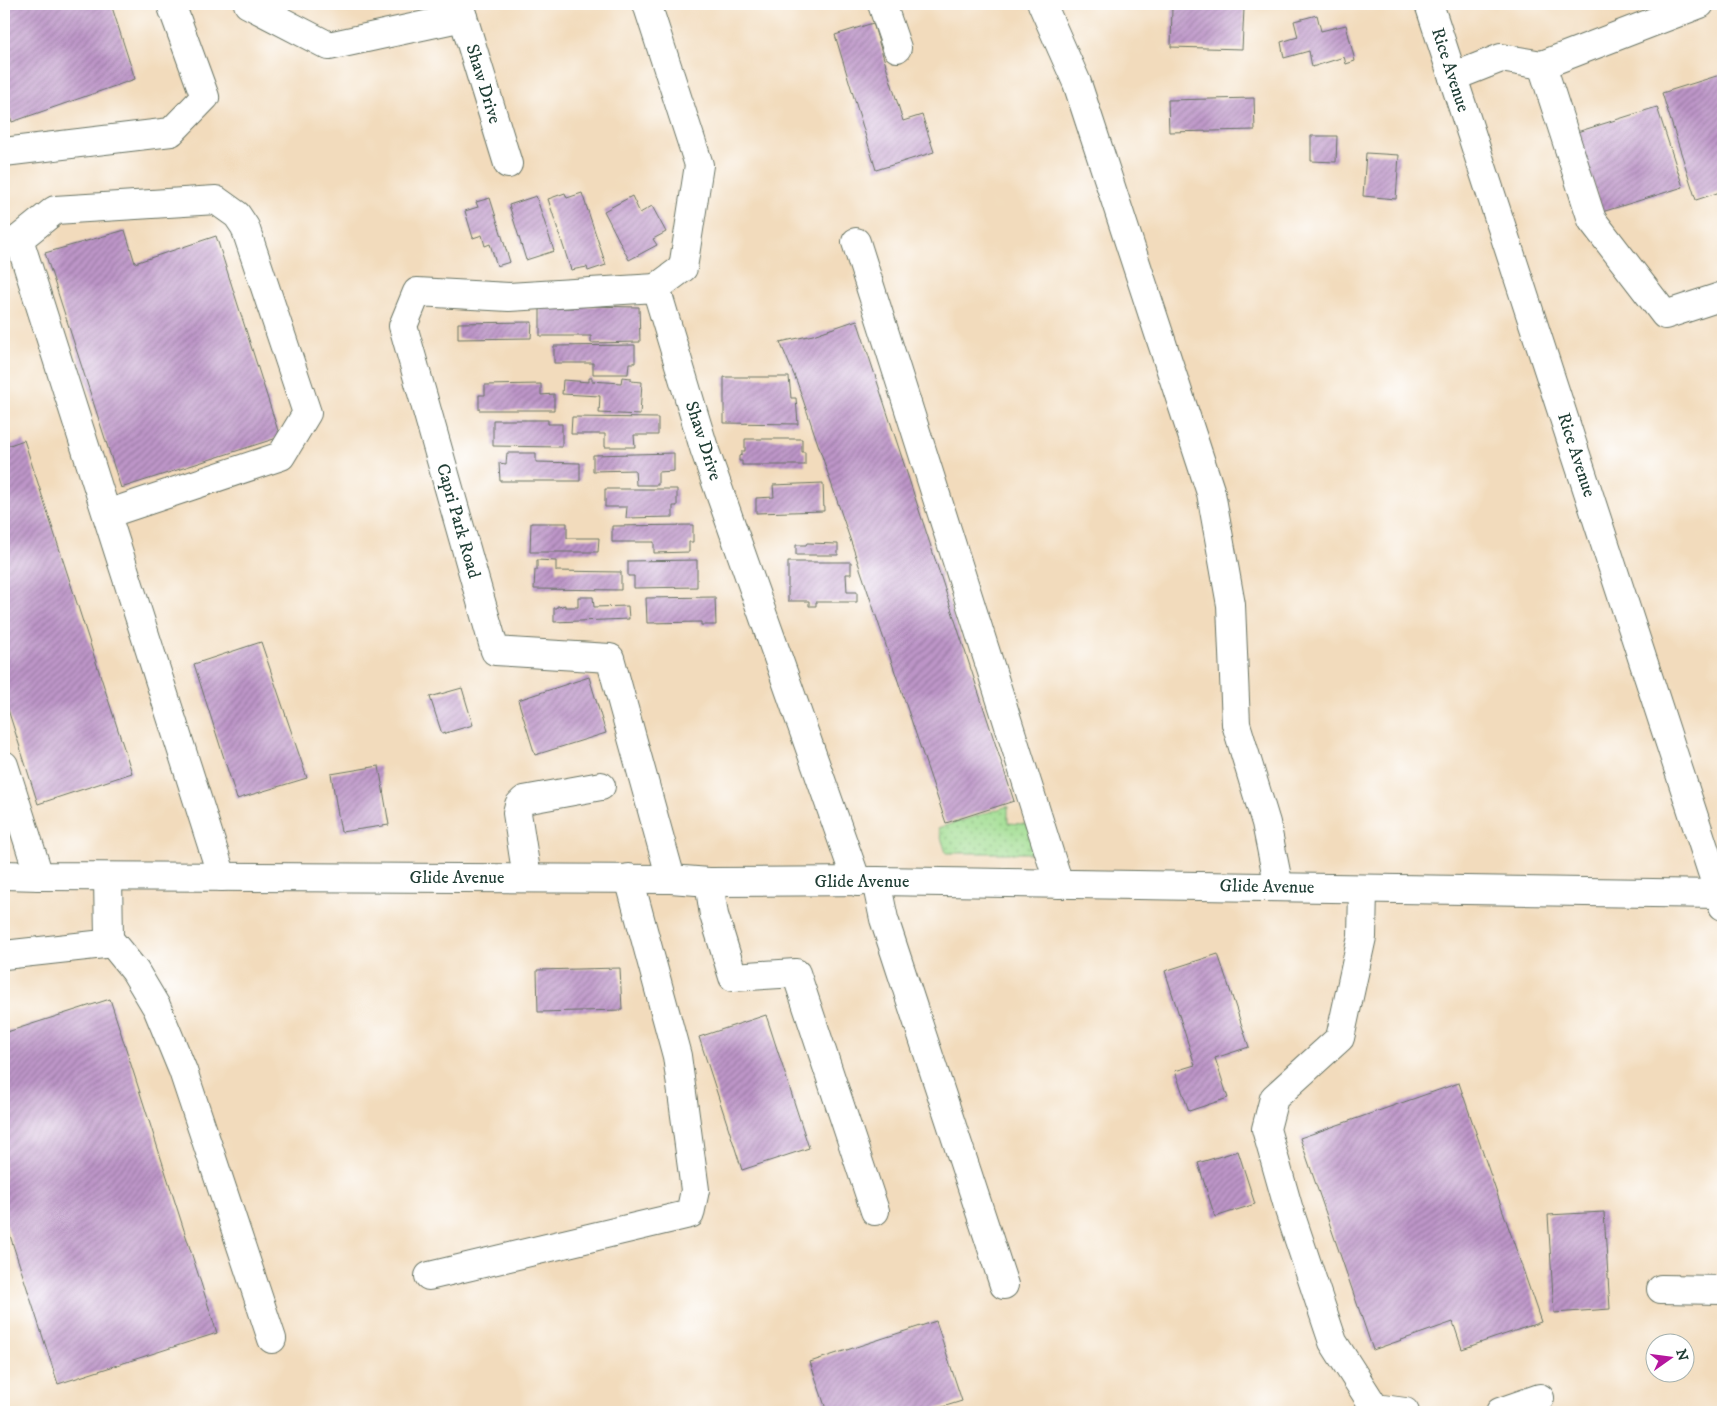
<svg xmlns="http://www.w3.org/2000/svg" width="1727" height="1416" font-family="'IM FELL DW Pica',serif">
<defs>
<pattern id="grass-dots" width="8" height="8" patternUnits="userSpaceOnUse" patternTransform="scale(1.25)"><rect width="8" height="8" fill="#a1dd91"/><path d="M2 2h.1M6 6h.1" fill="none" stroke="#83b477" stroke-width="1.8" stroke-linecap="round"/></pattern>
<pattern id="building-hatch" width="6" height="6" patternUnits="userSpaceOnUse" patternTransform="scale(1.25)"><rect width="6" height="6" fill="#bd95c8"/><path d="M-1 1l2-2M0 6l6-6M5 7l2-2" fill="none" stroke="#997ba3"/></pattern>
</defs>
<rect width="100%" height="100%" fill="#fff"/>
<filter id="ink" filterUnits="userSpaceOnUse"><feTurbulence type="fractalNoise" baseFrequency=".02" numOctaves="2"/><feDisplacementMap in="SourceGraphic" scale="10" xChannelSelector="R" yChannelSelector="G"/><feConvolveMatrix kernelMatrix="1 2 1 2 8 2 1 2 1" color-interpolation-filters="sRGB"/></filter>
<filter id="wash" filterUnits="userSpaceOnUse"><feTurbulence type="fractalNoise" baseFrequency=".0096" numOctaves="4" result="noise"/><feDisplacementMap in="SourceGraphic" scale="20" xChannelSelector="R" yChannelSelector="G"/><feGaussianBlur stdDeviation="1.12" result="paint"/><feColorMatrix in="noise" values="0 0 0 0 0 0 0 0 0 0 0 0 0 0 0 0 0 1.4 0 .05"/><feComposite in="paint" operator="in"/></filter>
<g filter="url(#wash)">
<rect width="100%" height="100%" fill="#f2dbbc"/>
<path fill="url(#grass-dots)" stroke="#608d62" d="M1008 806V823L1038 825 1037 845 1034 853H946L938 828Z"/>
<g id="blocks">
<g fill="url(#building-hatch)">
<path d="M4 4H111L135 79 12 122 4 95Z"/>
<path d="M1172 7 1244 9 1242 49 1171 47Z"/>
<path d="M1317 15 1321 31 1346 25 1355 61 1346 64 1344 57 1312 67 1309 51 1284 58 1281 42 1298 37 1294 21Z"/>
<path d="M873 23 903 121 922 115 934 152 876 170 835 35Z"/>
<path d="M1723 74V191L1696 200 1662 93Z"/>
<path d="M1254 98 1255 130 1169 132 1168 100Z"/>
<path d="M1657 107 1683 187 1602 212 1577 132Z"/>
<path d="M1311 136H1337L1336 162 1311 161Z"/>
<path d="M1366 153 1399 155 1396 199 1363 196Z"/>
<path d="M565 193 567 198 582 193 606 265 588 271 587 267 571 270 548 199Z"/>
<path d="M536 196 554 251 526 260 509 205Z"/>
<path d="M632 196 640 213 652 206 666 232 653 239 657 245 629 260 604 211Z"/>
<path d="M490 198 510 262 497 266 490 244 485 246 482 235 473 238 465 211 478 207 476 202Z"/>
<path d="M125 230 135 263 216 236 280 437 121 488 45 253Z"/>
<path d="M573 301 584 306 639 307 640 342 591 343V336H540V308H573Z"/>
<path d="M857 320 1014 801 946 823 797 382 780 342 813 335Z"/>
<path d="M532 322 531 338 458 339V323Z"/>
<path d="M635 345V363H629L628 374H593V363H554V346Z"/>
<path d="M622 377 631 378V381L642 382 640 415 599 413 600 396 562 394 563 380 589 382V378H592V381L621 383Z"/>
<path d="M724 377H789L791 398H796L798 424 724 423Z"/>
<path d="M541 384V395L554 394V410H479V395H485V385Z"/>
<path d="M572 417 658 418V435H634L635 447H605V434H571Z"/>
<path d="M493 420H548V424H562V447L493 446Z"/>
<path d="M745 439H802V452H805V465H742V461H739V456L742 455V451H745Z"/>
<path d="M24 440 132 773 38 804 4 697V447Z"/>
<path d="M507 453H536V462L580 463V481H500L499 463 506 464Z"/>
<path d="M674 453V471L658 472V485H636L635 470 593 471V455Z"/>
<path d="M823 483 824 511 756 513V498L774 497 773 485Z"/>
<path d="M605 489H677V506H673V517L626 518 627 507H605Z"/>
<path d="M531 523H567V538H599L598 552H530Z"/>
<path d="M693 525V542H689V552L654 553V542H612V526Z"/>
<path d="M807 543 838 544V555H796V545H806Z"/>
<path d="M537 560 556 561V571L621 572V590L534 589 535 570H537Z"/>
<path d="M697 560V587L634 588V576H628V561Z"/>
<path d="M788 562H851V574H846L847 592H857V602H816V606H809V601H788Z"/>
<path d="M578 597H593L594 607 628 606 629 619 554 622V608H557V606H559V607L565 605V607H578Z"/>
<path d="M715 597 716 625H701V622L647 623 646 598Z"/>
<path d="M261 642 307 778 237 799 194 664Z"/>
<path d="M589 677 606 733 535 755 518 700Z"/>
<path d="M462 688 473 725 442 734 430 697Z"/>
<path d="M379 766 389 825 341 832 331 774Z"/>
<path d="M1218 954 1249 1047 1215 1058 1228 1098 1189 1111 1175 1071 1195 1065 1165 971Z"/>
<path d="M620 968 622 1010 538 1012 537 970Z"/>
<path d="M110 999 217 1333 58 1384 4 1217V1033Z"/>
<path d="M766 1015 809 1148 742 1170 699 1037Z"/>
<path d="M1459 1083 1541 1322 1462 1349 1453 1322 1373 1350 1300 1138Z"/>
<path d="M1238 1151 1255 1204 1215 1217 1198 1163Z"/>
<path d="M1604 1212 1610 1309 1554 1313 1548 1215Z"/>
<path d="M936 1321 962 1401 926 1412H827L810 1362Z"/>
</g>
</g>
</g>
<g filter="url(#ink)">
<use href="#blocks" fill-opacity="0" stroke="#697464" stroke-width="1"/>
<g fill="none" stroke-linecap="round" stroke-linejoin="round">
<defs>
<g id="minor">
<path d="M248 4 329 46 463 17"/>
<path d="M459 4 508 164"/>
<path d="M647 4 699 165 683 268 656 288"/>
<path d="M882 4 897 48"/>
<path d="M1042 4 1077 83 1211 493 1231 605 1236 724 1266 823 1279 887"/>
<path d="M1429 4 1723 906"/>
<path d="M1542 65 1592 220 1665 315 1723 296"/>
<path d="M1453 77 1501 58 1542 65 1700 4"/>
<path d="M4 152 171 132 205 97 171 4"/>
<path d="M856 242 1059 884"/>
<path d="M656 288 509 297 417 292 403 326 495 651 610 658 671 879"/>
<path d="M656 288 704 448 857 882"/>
<path d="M107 514 281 456 307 413 245 227 237 215 216 200 55 210 19 239 222 877"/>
<path d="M4 765 39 876"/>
<path d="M4 875 39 876 671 879 709 882 876 881 1720 894"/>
<path d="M527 878 517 813 519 805 524 800 601 786"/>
<path d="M876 881 884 919 1004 1285"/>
<path d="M709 882 714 915 733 977 796 973 875 1211"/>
<path d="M1363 889 1362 937 1340 1038 1274 1098 1266 1129 1289 1210 1333 1342 1375 1408 1405 1412"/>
<path d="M109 939 135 971 157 1008 183 1071 272 1339"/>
<path d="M4 955 104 944 109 939 108 877"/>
<path d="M429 1276 690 1214 695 1190 677 1056 629 878"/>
<path d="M1661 1289 1723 1290"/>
<path d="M1500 1412 1540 1398"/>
</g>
</defs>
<use href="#minor" stroke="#697464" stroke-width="30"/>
<use href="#minor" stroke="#fff" stroke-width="28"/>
</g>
</g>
<g text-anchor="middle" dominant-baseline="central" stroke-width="5" stroke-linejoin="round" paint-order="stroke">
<g font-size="18" fill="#1f3d34" stroke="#fff">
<text transform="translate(1450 70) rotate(72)">Rice Avenue</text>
<text transform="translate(483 84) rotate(73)">Shaw Drive</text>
<text transform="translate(703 441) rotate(72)">Shaw Drive</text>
<text transform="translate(1576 455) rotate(72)">Rice Avenue</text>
<text transform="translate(458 521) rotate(74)">Capri Park Road</text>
<text x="457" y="878">Glide Avenue</text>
<text x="862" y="882">Glide Avenue</text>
<text transform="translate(1267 887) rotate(1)">Glide Avenue</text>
</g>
</g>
<rect width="1727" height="1416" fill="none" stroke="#fff" stroke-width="20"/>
<g transform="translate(1670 1358) rotate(76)"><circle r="24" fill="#ffffff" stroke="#a5b1ae"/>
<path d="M0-4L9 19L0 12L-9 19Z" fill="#b5179e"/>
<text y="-8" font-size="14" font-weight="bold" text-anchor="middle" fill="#1f3d34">N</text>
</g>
</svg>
